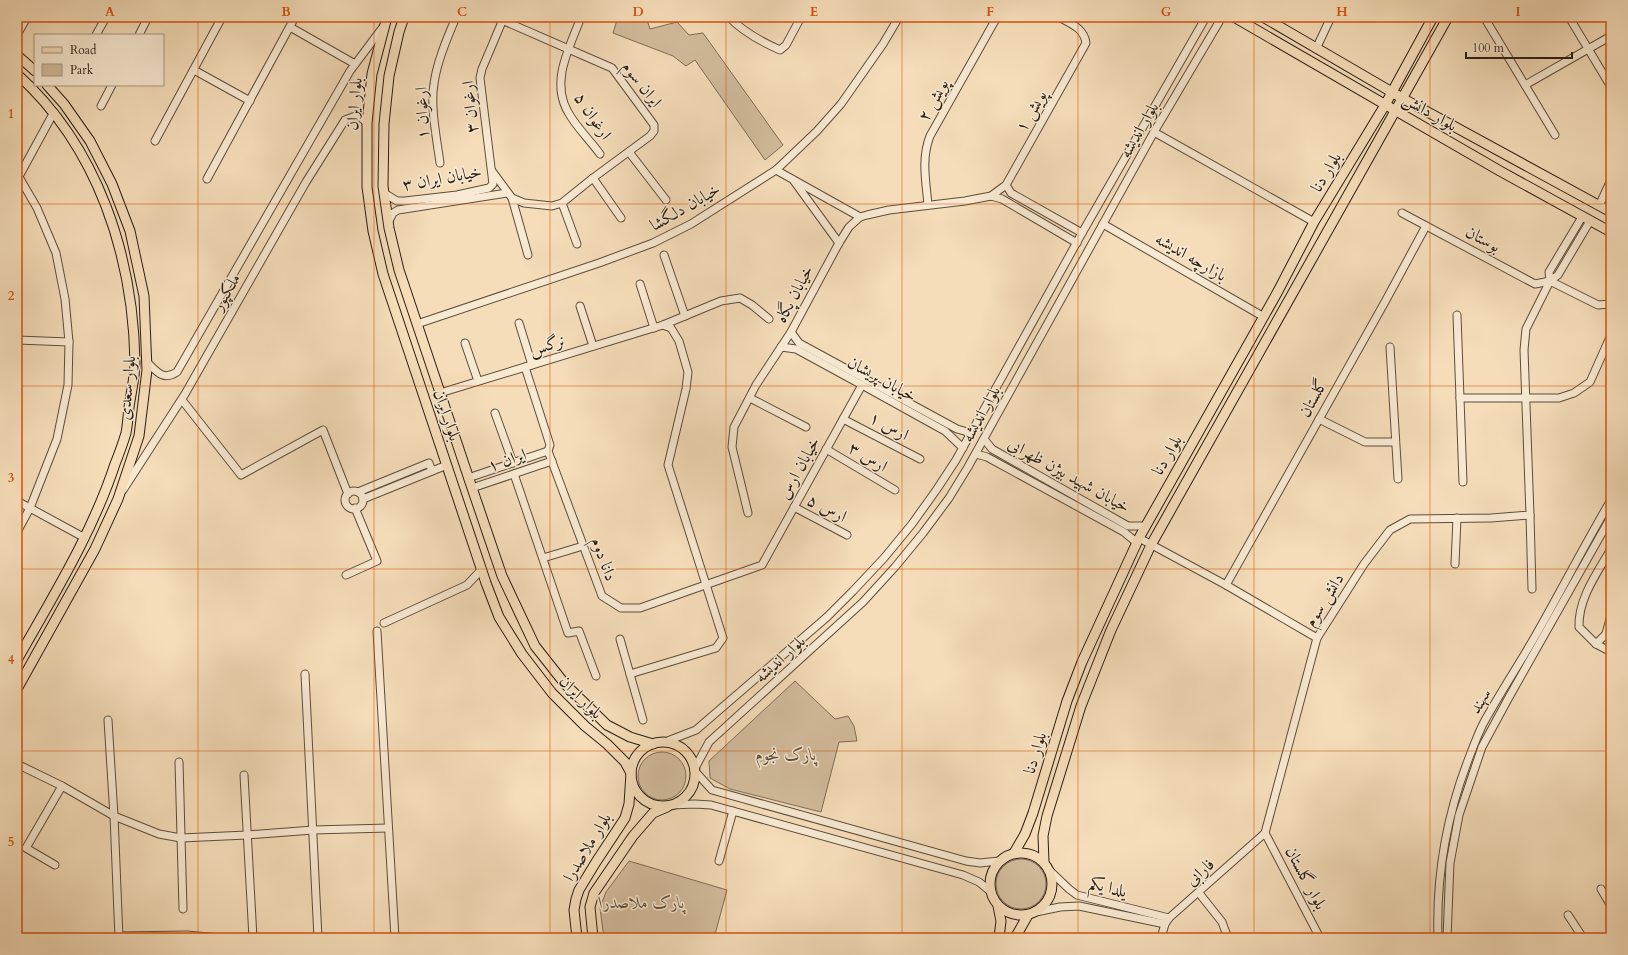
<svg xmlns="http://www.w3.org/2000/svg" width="1628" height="955" font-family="Cardo,Amiri,serif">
<rect width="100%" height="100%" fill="#f5ddb9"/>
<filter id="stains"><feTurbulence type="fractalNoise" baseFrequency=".005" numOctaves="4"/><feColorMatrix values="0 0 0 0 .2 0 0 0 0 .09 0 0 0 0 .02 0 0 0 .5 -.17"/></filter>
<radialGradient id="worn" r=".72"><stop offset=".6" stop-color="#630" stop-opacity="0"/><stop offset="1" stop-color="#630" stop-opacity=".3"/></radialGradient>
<g fill="#d2bc9d" stroke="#7e6c58">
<path d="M618 17H646L650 29 677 22 689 35 703 33 783 145 765 160 695 60 686 66 673 56 613 33Z"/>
<path d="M795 681 835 719 848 716 854 726 857 741 839 742 821 812 730 789 710 778 709 761Z"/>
<circle cx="662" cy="776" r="24"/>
<circle cx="1021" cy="884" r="25"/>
<path d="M629 861 727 890 714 938H604L600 908 606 892Z"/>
</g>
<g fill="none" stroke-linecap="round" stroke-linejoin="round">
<defs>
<g id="minor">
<path d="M581 17C570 47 550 81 568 112 576 127 590 140 600 154"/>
<path d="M729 17C742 31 762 42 780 50L786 45 801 17"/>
<path d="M1484 17 1555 135"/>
<path d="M1569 17 1611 87"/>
<path d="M290 27 355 64"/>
<path d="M17 35 27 17"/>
<path d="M96 35 106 17"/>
<path d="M139 35 148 17"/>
<path d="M1316 49 1331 17"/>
<path d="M194 70 250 101"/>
<path d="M1525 85 1611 36"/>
<path d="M101 106 112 85"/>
<path d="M1154 132 1314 222"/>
<path d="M155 141 222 17"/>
<path d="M629 152 666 200"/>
<path d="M440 163C437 140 430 107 434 84 437 61 447 39 456 17"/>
<path d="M776 170 860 217"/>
<path d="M492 171 512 198 524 203 552 206 562 203 593 178 650 136 654 131V125L612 68 495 17"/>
<path d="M593 178 621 218"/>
<path d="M207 179 295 17"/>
<path d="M17 180 54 112"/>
<path d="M794 181 839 243"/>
<path d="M1006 185 1011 193 1082 233"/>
<path d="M384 193 397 201H405L457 195 489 188 493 184 480 78 482 69 504 17"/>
<path d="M991 196 1002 199 1077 243"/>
<path d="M512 198 528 255"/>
<path d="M562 203 577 244"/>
<path d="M928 205C926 181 921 159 930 136L997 17"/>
<path d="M1599 206 1611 180"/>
<path d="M1402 213 1535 284 1550 281"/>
<path d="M388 223 393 213 398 210 507 193"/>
<path d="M1103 224 1264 317"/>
<path d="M664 255 685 316"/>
<path d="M1550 281 1549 272 1582 217"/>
<path d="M1550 281 1598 305 1611 304"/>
<path d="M640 284 654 328"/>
<path d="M580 306 593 346"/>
<path d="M1457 315 1463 482"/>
<path d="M519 323 532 365"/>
<path d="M417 324 599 263 653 243 691 224 776 170 817 131 841 104 883 44 899 17"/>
<path d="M791 332 799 343 957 429 971 433"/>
<path d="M17 340 69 342"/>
<path d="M465 343 478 381"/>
<path d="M781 347 796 349 862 385 945 431 963 448"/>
<path d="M1390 347 1398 479"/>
<path d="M147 362C157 372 163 381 177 372L350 71 383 27"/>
<path d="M525 367 550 445 548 451 602 596 621 608H640L762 565 862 385"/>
<path d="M440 393 663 325 721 301 740 298 752 305 769 319"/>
<path d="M750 398 806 427"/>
<path d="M1460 398H1559L1574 393 1590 382 1611 335"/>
<path d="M182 400 241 475 323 430 348 494"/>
<path d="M495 413 513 463"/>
<path d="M843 419 920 459"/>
<path d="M1319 419 1365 442H1395"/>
<path d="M984 439 992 449 1128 526H1145"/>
<path d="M826 449 895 490"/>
<path d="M976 454 987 457 1124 532 1136 542"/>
<path d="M514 474 568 633 579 631 596 676"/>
<path d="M468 478 548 451"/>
<path d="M472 488 552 461"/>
<path d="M123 490 185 394 306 182 345 120 358 115 367 123"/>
<circle cx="354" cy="500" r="9"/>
<path d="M358 492 429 463 432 471"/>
<path d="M363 499 447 465"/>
<path d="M17 501 85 538"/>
<path d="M794 507 847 535"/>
<path d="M748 513 732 447 734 427 756 385 791 332 839 243 849 227 860 217 867 215 889 210 965 201 991 196 1006 185 1086 43C1084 28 1071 24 1059 17"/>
<path d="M1530 515 1532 589"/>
<path d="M17 532 30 508 57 439 68 385 69 342 65 299 56 253 37 208 19 177"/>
<path d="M1139 538 1226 585 1317 638"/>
<path d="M1611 549C1597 573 1578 599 1579 627L1596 644 1611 652"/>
<path d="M543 558 583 546"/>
<path d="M1455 564 1457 518"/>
<path d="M346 575 377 561 355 508"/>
<path d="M1226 585 1386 300 1426 226"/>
<path d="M384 623 467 585 482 569"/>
<path d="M377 631 395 938"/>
<path d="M620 639 643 720"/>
<path d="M1596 644 1606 634 1611 615"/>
<path d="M305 674 318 938"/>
<path d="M630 674 716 648 723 638 668 465 686 389 688 372 679 341 671 328 663 325"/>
<path d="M108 720 114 816 119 938"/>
<path d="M665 742 696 730 827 617 853 591 884 558 912 524 937 489 956 460 1082 233 1206 17"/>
<path d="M179 762 183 909"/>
<path d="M17 764 62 786 114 816 159 834 181 838 247 835 313 830 388 828"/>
<path d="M244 775 253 938"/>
<path d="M671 805 695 804 711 805 963 875 979 882 990 891"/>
<path d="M1265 833 1317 638 1364 564 1390 530 1410 519 1491 518 1530 515 1524 350 1526 329 1550 281 1558 275 1590 221"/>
<path d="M1265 833 1320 938"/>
<path d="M719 861 733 811"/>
<path d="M999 861 980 863 966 861 712 790 694 770 709 742 863 602 895 567 923 533 949 498 968 467 1154 132 1222 17"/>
<path d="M55 865 26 848 62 786"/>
<path d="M1048 869 1069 889 1077 895 1169 918"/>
<path d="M1601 889 1611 906"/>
<path d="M1199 893 1222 922 1228 938"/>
<path d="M1036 912 1060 907 1079 906 1165 924"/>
<path d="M1568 915 1583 938"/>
<path d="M119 936 187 935 219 938"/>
<path d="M1161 938 1165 924 1169 918 1265 833"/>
<path d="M1438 938C1436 878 1446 819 1467 763 1472 750 1477 736 1483 724 1500 693 1520 663 1537 633 1562 589 1585 544 1611 500"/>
<path d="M1447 938 1450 863 1459 815 1482 747 1508 699 1611 517"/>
</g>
<g id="major">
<path d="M387 17 372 74 367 123V187L373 231 383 274 486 583 499 617 522 654 552 693 585 726 607 744 625 762 631 773 629 804 625 818 596 862 579 890 576 899 574 910 577 938"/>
<path d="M404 17 399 32 389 76 384 124 383 186 389 228 399 270 472 488 502 576 535 646 565 684 607 725 630 737 653 744"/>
<path d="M1234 17 1500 171 1611 232"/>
<path d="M1263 17 1402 98 1611 212"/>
<path d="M17 55 35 71"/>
<path d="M17 74C98 147 133 255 135 362 135 375 132 388 130 401 128 411 128 423 126 433 123 443 119 454 115 464 92 534 53 596 17 660"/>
<path d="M17 689 95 549 118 499 139 436 147 370 144 296 130 231 112 184 90 141 64 104 47 85"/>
<circle cx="663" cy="774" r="32"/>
<circle cx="1021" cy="884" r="31"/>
<path d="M1014 853 1025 834 1033 813 1067 701 1082 662 1139 538 1277 293 1314 222 1385 105 1433 17"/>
<path d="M1044 862 1043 836 1047 816 1081 706 1111 630 1151 545 1448 17"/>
<path d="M998 906 1001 921 999 938"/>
<path d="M593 938 590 907 594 893 633 836 653 813 667 807"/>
<path d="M1015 938 1028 915"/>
</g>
</defs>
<use href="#minor" stroke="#5d4d3c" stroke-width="9"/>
<use href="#major" stroke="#2a1d12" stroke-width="11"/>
<use href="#minor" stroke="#f8e9d2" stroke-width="7"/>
<use href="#major" stroke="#f5ddb9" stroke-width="9"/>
</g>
<path fill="none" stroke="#d5530d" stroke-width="1" stroke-opacity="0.55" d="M198 17V938M374 17V938M550 17V938M726 17V938M902 17V938M1078 17V938M1254 17V938M1430 17V938M17 204H1611M17 386H1611M17 569H1611M17 751H1611"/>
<g text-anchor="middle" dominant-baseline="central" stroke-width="3" stroke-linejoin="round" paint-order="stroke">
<g font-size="17" fill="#2a1d12" stroke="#f8e9d2">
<text transform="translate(642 84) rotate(52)">ایران سوم</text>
<text transform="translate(933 100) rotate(-61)">پویش ۲</text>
<text transform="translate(354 104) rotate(-85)">بلوار ایران</text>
<text transform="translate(470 107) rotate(-95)">ارغوان ۳</text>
<text transform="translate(1031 111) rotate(-60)">پویش ۱</text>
<text transform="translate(1430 112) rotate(30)">بلوار دانش</text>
<text transform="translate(422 113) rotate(-92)">ارغوان ۱</text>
<text transform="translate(593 116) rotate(56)">ارغوان ۵</text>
<text transform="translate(1139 130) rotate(-60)">بلوار اندیشه</text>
<text transform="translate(1326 172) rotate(-59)">بلوار دنا</text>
<text transform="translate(442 178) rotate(-10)">خیابان ایران ۳</text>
<text transform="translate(685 207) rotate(-30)">خیابان دلگشا</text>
<text transform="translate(1483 239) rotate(28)">بوستان</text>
<text transform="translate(1191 257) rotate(30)">بازارچه اندیشه</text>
<text transform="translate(226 292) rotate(-60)">ملکپور</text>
<text transform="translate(794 294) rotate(-62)">خیابان پگاه</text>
<text transform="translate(547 345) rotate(-17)">نرگس</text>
<text transform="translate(882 379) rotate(29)">خیابان پریشان</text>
<text transform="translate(127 388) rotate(-85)">بلوار سعدی</text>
<text transform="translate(1313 398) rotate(-61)">گلستان</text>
<text transform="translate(981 414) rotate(-61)">بلوار اندیشه</text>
<text transform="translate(447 415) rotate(71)">بلوار ایران</text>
<text transform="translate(889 426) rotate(28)">ارس ۱</text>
<text transform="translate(1167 455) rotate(-60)">بلوار دنا</text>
<text transform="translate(868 457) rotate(31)">ارس ۳</text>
<text transform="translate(507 460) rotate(-19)">ایران ۱</text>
<text transform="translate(799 468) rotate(-61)">خیابان ارس</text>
<text transform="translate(1069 475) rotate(29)">خیابان شهید بیژن ظهرابی</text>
<text transform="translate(827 508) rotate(27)">ارس ۵</text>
<text transform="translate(604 559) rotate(70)">دانا دوم</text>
<text transform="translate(1324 600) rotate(-58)">دانش سوم</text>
<text transform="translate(780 659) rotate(-42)">بلوار اندیشه</text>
<text transform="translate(581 697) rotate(45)">بلوار ایران</text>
<text transform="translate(1480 701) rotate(-59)">سهند</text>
<text transform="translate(1035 753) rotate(-73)">بلوار دنا</text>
<text transform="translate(587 847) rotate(-59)">بلوار ملاصدرا</text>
<text transform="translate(1200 872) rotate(-41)">فارابی</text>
<text transform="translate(1306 878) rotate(62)">بلوار گلستان</text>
<text transform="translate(1108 887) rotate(14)">یلدا یکم</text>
</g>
<g font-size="17" font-style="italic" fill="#5c4d3c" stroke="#f8e9d2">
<text x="786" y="754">پارک نجوم</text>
<text x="642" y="902">پارک ملاصدرا</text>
</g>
</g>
<rect width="1628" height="955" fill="none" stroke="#f5ddb9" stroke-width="44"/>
<rect x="34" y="34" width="130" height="52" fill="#f8e9d2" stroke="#a69785"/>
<rect x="42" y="47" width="20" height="6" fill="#f5ddb9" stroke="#a69785"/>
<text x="70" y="54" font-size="12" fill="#2a1d12">Road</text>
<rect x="42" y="64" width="20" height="12" fill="#d2bc9d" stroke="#a69785"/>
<text x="70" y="74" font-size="12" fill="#2a1d12">Park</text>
<path d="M1466 52v6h106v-6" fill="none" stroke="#2a1d12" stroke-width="2"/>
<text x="1472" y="52" font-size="12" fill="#2a1d12" stroke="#f8e9d2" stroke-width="3" paint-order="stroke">100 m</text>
<rect x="22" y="22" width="1584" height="911" fill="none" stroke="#d5530d" stroke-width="1.5"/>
<g font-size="13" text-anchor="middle" font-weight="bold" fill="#d5530d">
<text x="110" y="16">A</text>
<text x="286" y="16">B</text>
<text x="462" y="16">C</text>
<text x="638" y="16">D</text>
<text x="814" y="16">E</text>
<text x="990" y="16">F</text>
<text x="1166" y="16">G</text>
<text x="1342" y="16">H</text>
<text x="1518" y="16">I</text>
<text x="11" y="118">1</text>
<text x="11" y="300">2</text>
<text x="11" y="482">3</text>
<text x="11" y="664">4</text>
<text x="11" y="846">5</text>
</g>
<rect width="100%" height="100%" filter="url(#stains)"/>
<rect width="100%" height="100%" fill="url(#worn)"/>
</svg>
